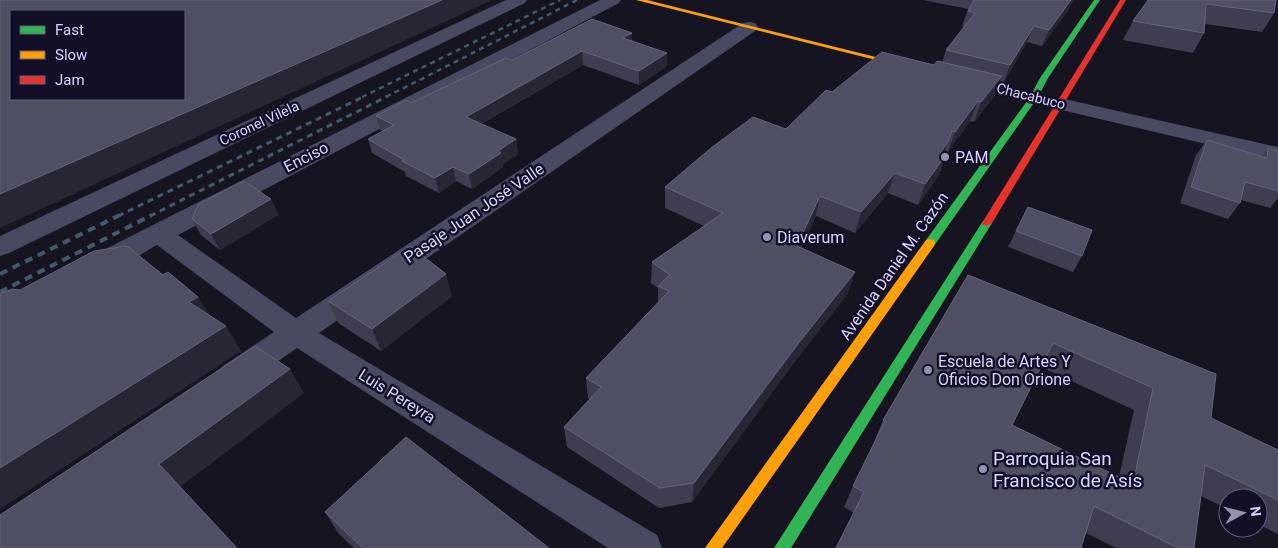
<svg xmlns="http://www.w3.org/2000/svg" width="1278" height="548" font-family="Roboto,sans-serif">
<rect width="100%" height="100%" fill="#161421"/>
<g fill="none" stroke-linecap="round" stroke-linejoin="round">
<g fill="#4a4962" fill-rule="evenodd">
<path d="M506 0H527L525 3 9 253 0 256V236Z"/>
<path d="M600 0H621L619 3 178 235 296 318 743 23 749 22 755 23 758 27 755 31 319 333 657 535 662 548H608L297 348 245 384 234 388 223 384 218 375 223 366 274 332 157 245C138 255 107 279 86 273L82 266 86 259 149 227Z"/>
<path d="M1060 98 1278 147V161L1053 108 1050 104 1053 100Z"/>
</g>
<g fill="#30b455" fill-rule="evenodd">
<path d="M1094 0H1100L1048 78 1038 97 934 246H926L925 243 926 240 1030 97 1040 78Z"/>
<path d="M987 220 992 223 791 548H774L983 221Z"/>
</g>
<g fill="#ff9f0a" fill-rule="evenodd">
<path d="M636 0H647L916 67 912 69Z"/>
<path d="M930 239 934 240 935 243 934 246 722 548H705L926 240Z"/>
</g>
<g fill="#e5322d" fill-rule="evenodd">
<path d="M1120 0H1126L992 223 987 226 983 225 982 223Z"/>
<path d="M958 77 1050 98 1054 101 1050 104 958 81Z"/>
</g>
<g stroke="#43596b" stroke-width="2.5" stroke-dasharray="5 4.5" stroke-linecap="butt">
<path d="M362 97 560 0"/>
<path d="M386 97 577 0"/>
</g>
<g stroke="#43596b" stroke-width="3" stroke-dasharray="6 5" stroke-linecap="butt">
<path d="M118 216 365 96"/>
<path d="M150 216 388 96"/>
</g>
<g stroke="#43596b" stroke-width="4" stroke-dasharray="8 6" stroke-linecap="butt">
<path d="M0 274 120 215"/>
<path d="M0 292 152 215"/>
</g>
</g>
<g fill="#403d50" fill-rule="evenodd">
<path d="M923 0H1073L1067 12 1042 46 1027 42 1004 82 1000 81 995 95 974 122 970 121 948 152 945 150 944 154 946 155 939 175 918 205 888 193 855 233 816 216 801 248 848 293 796 360 692 502 659 508 567 447 564 427 590 399 588 398 586 378 658 303V288L651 283 652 262 704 226 665 208V187L786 129 832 92 934 65 942 62 946 50 964 27 962 26 968 9Z"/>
<path d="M1148 0H1276L1274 13 1262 32 1205 24 1204 33 1193 53 1123 40 1133 21Z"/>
<path d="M632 33V41L667 53V66L639 85 583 65 481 124 516 139 518 154 503 164V167L472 189 456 181 439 193 406 176 405 172 372 153 368 139 383 131 380 130 376 116 411 103 512 60Z"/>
<path d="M1207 140 1262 156 1268 148 1278 151V198L1270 208 1241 200 1240 203 1228 219 1180 203 1196 155Z"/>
<path d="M271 199 278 215 220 250 201 235 192 219Z"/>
<path d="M1028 207 1082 256 1073 272 1008 247Z"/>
<path d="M968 275 1211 418 1278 450V534L1258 524V498H1228V509L1201 496 1194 548H1116L1086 533 854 513 844 507 853 486 875 443 874 442 883 420ZM1041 367 1134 410 1119 477 1012 425Z"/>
<path d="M452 296 381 351 338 323 328 301Z"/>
<path d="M325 512 549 548H354L339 534Z"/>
</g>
<g fill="#282635">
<path d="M442 0H492L0 228V194Z"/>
<path d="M1071 0H1073L1067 12 1042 46 1049 30Z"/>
<path d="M1034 26 1027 42 1004 82 1010 65Z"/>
<path d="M632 33V46L623 38Z"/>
<path d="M582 51 583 65 468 131 466 117Z"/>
<path d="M667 53V66L639 85V71Z"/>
<path d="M1002 76 995 95 974 122 981 102Z"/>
<path d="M978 101 970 121 948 152 955 132Z"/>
<path d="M516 139 518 154 503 164V167L472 189 469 174 498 151Z"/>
<path d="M948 142 941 162 940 153Z"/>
<path d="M946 155 939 175 918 205 925 184Z"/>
<path d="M453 167 456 181 439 193 435 178Z"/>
<path d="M895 173 888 193 855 233 861 212Z"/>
<path d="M820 196 816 216 793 267 797 246Z"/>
<path d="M271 199 278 215 220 250 211 234Z"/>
<path d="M855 272 848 293 796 360 692 502 694 483 801 340Z"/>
<path d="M446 274 452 296 381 351 372 329Z"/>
<path d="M198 297 214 321 189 302Z"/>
<path d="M226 326 241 351 0 509V468Z"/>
<path d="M290 369 304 393 180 487 159 464Z"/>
</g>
<g fill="#504e63" stroke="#66637b" fill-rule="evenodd">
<path d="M0 0H442L0 194ZM11 11H184V99H11Z"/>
<path d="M974 0H1071L1049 30 1034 26 1010 65 946 50 975 13 968 11Z"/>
<path d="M1148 0H1276L1274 13 1206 4 1204 33 1133 21Z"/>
<path d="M592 19 632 33 623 38 667 53 639 71 582 51 466 117 516 139 498 151 501 153 469 174 453 167 435 178 402 161 404 160 368 139 394 125 376 116 406 100 411 103 506 58 512 60Z"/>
<path d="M882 52 934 65 937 61 1002 76 981 102 978 101 955 132 952 131 948 142 940 153 946 155 925 184 895 173 861 212 820 196 797 246 855 272 801 340 694 483 660 488 564 427 601 387 586 378 669 291 658 286 670 275 652 262 723 213 665 187 711 148 753 117 786 129 826 90 832 92Z"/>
<path d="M1207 140 1267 158 1268 148 1278 151V191L1245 182 1240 203 1191 187Z"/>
<path d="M244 181 271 199 211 234 192 219 199 204Z"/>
<path d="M1028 207 1092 230 1082 256 1016 231Z"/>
<path d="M127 246 163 275 168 272 198 297 189 302 226 326 0 468V294L12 289 20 290 94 251Z"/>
<path d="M410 246 446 274 372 329 328 301Z"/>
<path d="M968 275 1216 374 1211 418 1278 450V500L1205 465 1194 548H1178L1094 506 1081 548H836L864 492 853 486 885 421 883 420ZM1053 343 1153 388 1133 484 1012 425Z"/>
<path d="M255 346 290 369 159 464 237 548H0V515Z"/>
<path d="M406 437 549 548H363L325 512Z"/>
</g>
<g fill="#9591b1" stroke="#130f26" stroke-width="2">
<circle cx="945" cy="157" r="5"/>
<circle cx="767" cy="237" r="5"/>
<circle cx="928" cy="370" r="5"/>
<circle cx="983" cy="469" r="5"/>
</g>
<g text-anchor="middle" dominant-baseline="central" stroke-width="5" stroke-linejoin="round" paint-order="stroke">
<g font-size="14" fill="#d9d4ff" stroke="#130f26">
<text transform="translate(1031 96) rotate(14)">Chacabuco</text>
<text transform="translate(259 123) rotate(-25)">Coronel Vilela</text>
</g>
<g font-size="16" fill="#d9d4ff" stroke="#130f26">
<text transform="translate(306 157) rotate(-27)">Enciso</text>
<text transform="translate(474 213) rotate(-34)">Pasaje Juan José Valle</text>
<text transform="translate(894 266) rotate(-55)">Avenida Daniel M. Cazón</text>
<text transform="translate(397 396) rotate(32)">Luis Pereyra</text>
</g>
<g font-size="16" fill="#d9d4ff" stroke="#130f26" text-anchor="start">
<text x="955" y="157">PAM</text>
<text x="777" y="237">Diaverum</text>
<text x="938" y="361">Escuela de Artes Y<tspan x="938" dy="18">Oficios Don Orione</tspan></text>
</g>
<g font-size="19" fill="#d9d4ff" stroke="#130f26" text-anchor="start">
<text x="993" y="458">Parroquia San<tspan x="993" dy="22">Francisco de Asís</tspan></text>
</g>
</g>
<rect x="10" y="10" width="175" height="90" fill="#130f26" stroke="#625e7d"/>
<rect x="20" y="26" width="25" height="8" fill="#30b455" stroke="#625e7d"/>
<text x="55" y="35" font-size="15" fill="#d9d4ff">Fast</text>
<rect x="20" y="51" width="25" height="8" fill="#ff9f0a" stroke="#625e7d"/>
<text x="55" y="60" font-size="15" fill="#d9d4ff">Slow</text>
<rect x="20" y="76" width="25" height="8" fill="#e5322d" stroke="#625e7d"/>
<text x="55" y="85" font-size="15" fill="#d9d4ff">Jam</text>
<g transform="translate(1243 513) rotate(83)"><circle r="24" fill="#130f26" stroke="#625e7d"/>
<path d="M0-4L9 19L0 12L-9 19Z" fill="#9591b1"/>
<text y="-8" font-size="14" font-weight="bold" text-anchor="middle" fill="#d9d4ff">N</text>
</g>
</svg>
